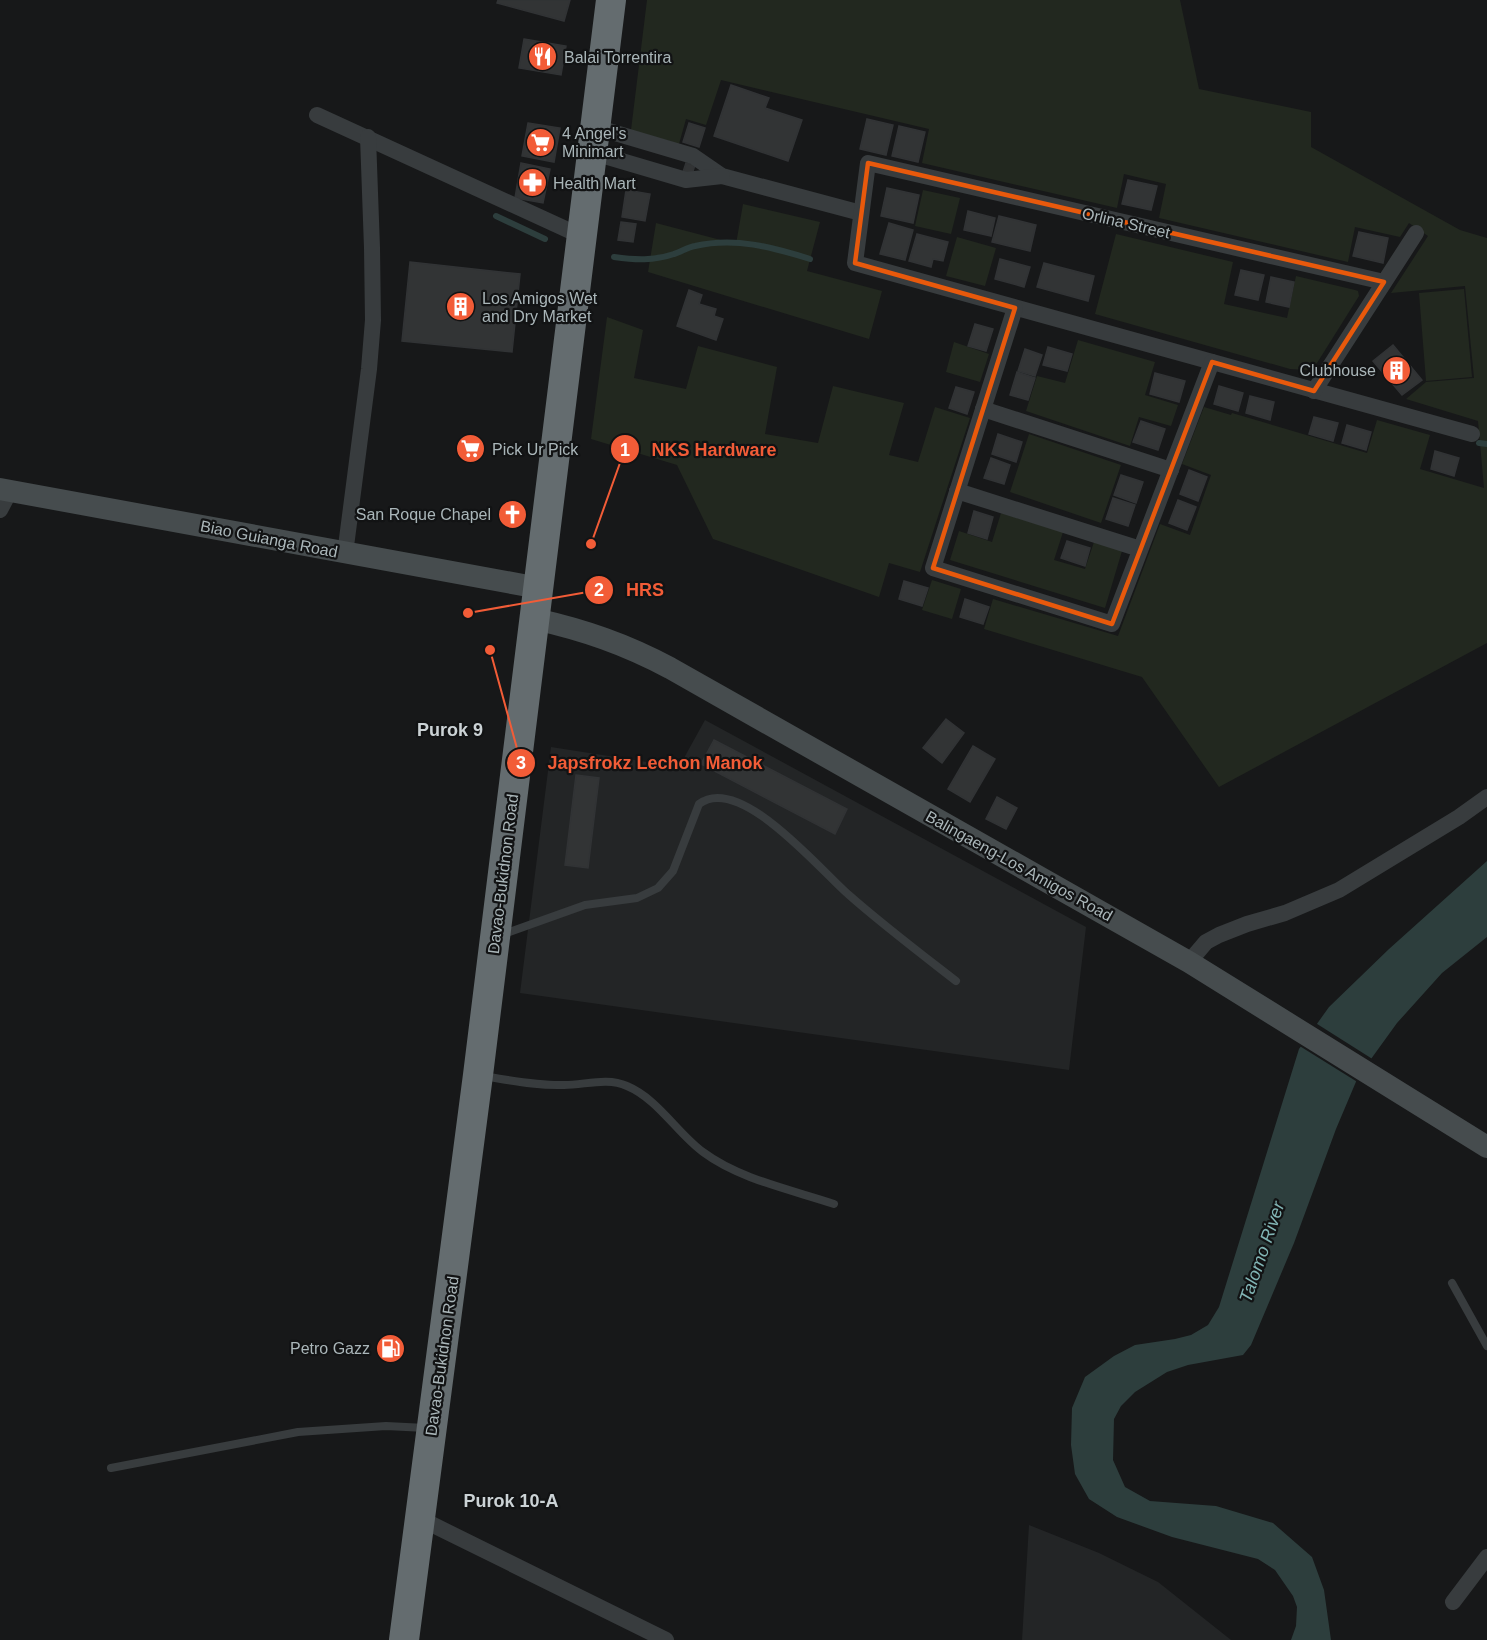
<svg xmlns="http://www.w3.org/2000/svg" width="1487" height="1640" font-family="Helvetica,sans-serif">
<rect width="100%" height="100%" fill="#171819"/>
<g fill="#232526">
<path d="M705 720 1086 927 1069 1070 520 993 551 747 679 767Z"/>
<path d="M1029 1525 1099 1553 1158 1582 1231 1640H1022Z"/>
</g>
<g fill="#22281f">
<path d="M647 0H1180L1199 89 1311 112V147L1460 230 1487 238V643L1219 787 1142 677 984 629 993 599 1118 636 1160 524 1190 535 1211 475 1182 464 1204 407 1231 415 1232 413 1367 453 1377 420 1430 435 1420 469 1484 488 1478 421 1406 399 1426 382 1474 378 1465 286 1391 293 1428 236 1409 223 1400 237 1355 227 1348 262 1159 218 1166 184 1124 174 1117 208 922 163 929 129 721 80 706 125 686 119 679 144 631 130Z"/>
<path d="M923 190 960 198 951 234 915 226Z"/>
<path d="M743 204 820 222 807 271 882 291 869 339 648 272 656 223 736 244Z"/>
<path d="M1116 234 1233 262 1224 304 1287 318 1296 276 1355 290 1358 291 1359 296 1317 363 1307 370 1290 369 1095 314Z"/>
<path d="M957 237 996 248 985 286 946 276Z"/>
<path d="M1464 289 1472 377 1426 381 1419 293Z"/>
<path d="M607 317 643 330 634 378 686 389 698 346 777 367 765 434 818 443 833 386 904 403 889 455 918 462 935 407 970 418 920 572 889 563 879 597 713 539 677 465 591 439Z"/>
<path d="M1078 340 1155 362 1145 395 1178 405 1171 426 1139 417 1130 446 1026 411 1037 376 1065 383Z"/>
<path d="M954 342 989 354 980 382 946 372Z"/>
<path d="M1029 434 1121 465 1101 523 1010 492Z"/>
<path d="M1001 513 1063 532 1054 560 1085 569 1094 542 1122 551 1105 608 950 560 959 531 992 542Z"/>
<path d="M932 580 961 589 952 619 922 610Z"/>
</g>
<path fill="#2d3e3d" d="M1487 861V937L1442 973 1397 1023 1358 1077 1336 1129 1294 1243 1251 1345 1243 1355 1188 1365 1167 1372 1135 1392 1121 1406 1114 1419 1113 1460 1125 1487 1150 1501 1216 1506 1273 1523 1312 1557 1324 1590 1331 1640H1291L1296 1626 1297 1607 1293 1596 1275 1570 1258 1559 1172 1537 1117 1517 1089 1499 1075 1474 1071 1445 1072 1408 1085 1377 1114 1356 1135 1345 1175 1339 1191 1335 1208 1325 1219 1307 1299 1049 1329 1007 1389 949Z"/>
<path fill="#171819" d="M1314 1022 1374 1060 1359 1083 1298 1045Z"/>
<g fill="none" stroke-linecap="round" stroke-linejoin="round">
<g stroke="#2d3e3d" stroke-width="6">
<path d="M496 216 545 239"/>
<path d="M614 257C635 260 654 261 674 254 681 252 688 247 695 246 735 237 772 247 810 259"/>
<path d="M1479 443 1487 444"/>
</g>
</g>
<g fill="#323435" stroke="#313335" stroke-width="1.5">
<path d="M498 0H570L564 21 497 3Z"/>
<path d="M524 39 566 46 561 75 519 68Z"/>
<path d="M731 85 769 98 765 108 802 120 788 161 714 136Z"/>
<path d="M867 119 893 125 886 155 860 149Z"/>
<path d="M528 123 560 128 554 162 522 156Z"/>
<path d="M689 123 705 128 699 147 683 142Z"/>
<path d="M899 126 925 132 918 162 892 156Z"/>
<path d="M521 163 550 169 543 203 515 198Z"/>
<path d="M686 163 695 165 692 174 683 172Z"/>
<path d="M1128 180 1157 186 1151 210 1122 204Z"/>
<path d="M887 188 919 195 913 223 881 216Z"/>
<path d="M626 190 650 194 645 221 622 217Z"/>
<path d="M968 211 995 218 991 236 964 230Z"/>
<path d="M999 216 1036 225 1030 251 992 242Z"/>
<path d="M621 222 636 224 633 242 618 240Z"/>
<path d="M889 223 913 230 905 260 880 254Z"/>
<path d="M1359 232 1388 238 1383 263 1353 256Z"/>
<path d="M917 234 948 242 943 261 933 259 931 267 909 261Z"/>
<path d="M1000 259 1030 267 1024 287 995 279Z"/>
<path d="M410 262 520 274 512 352 402 341Z"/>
<path d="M1044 263 1094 276 1088 301 1037 287Z"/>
<path d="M1241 270 1264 275 1258 300 1235 295Z"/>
<path d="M1271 277 1294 282 1289 307 1266 302Z"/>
<path d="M689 290 702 295 699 304 716 309 714 316 723 319 716 340 677 326Z"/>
<path d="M975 324 993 329 986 351 968 346Z"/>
<path d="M1393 345 1422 380 1402 395 1373 361Z"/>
<path d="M1048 347 1072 354 1067 371 1043 365Z"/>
<path d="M1025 349 1042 355 1035 376 1018 371Z"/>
<path d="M1017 372 1035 378 1028 400 1010 395Z"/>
<path d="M1155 373 1185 381 1179 402 1150 394Z"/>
<path d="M1219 386 1243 393 1238 411 1214 404Z"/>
<path d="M956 387 974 392 967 414 949 408Z"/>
<path d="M1250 396 1274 402 1270 420 1246 413Z"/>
<path d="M1314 417 1338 423 1333 441 1309 434Z"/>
<path d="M1141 421 1165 429 1158 450 1133 442Z"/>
<path d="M1347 425 1371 432 1366 450 1342 443Z"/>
<path d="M998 434 1022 442 1016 462 992 454Z"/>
<path d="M1435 451 1459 458 1454 476 1431 469Z"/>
<path d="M991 458 1010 465 1004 484 984 478Z"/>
<path d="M1189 470 1207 477 1198 501 1180 494Z"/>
<path d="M1121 475 1143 482 1136 503 1114 495Z"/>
<path d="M1113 498 1135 505 1128 526 1106 519Z"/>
<path d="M1178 500 1196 507 1187 530 1169 523Z"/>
<path d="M974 511 993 517 987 539 968 533Z"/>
<path d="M1067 541 1090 548 1085 566 1061 558Z"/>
<path d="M904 581 928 588 922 606 899 599Z"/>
<path d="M965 599 989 607 983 624 960 617Z"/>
<path d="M946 719 964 733 942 763 923 748Z"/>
<path d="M714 740 847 809 835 834 701 764Z"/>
<path d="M973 746 995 759 970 802 948 789Z"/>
<path d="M576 775 599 778 588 868 565 865Z"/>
<path d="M997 797 1017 808 1006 829 986 819Z"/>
</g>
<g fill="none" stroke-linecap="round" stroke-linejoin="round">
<g stroke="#383c3e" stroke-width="8">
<path d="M501 935 585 905 637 898 658 888 673 871 699 804C740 773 820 870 849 895 883 925 920 953 956 981"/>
<path d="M482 1076C509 1080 537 1086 564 1085 585 1085 607 1077 627 1086 658 1099 677 1133 703 1152 739 1179 792 1190 834 1204"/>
<path d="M1452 1283 1487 1346"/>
<path d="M111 1468 298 1432 386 1426 426 1428"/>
</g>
<g stroke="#383c3e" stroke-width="16">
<path d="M317 115 581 236"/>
<path d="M595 127 693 156 722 176 861 213"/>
<path d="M591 152 686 180 722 176"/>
<path d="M1384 282 868 163 855 263 1472 434"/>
<path d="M1015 308 933 568 1112 624 1212 362"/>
<path d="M1314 391 1416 233"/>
<path d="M983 409 1171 470"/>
<path d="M957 491 1140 549"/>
<path d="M0 510 10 491"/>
<path d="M345 554 369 369 373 320 372 248 368 137"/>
<path d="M1189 962 1206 942 1219 935 1247 924 1285 913 1339 890 1459 817 1487 797"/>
<path d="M419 1518 666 1640"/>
<path d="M1453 1602 1487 1557"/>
</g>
<g stroke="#464c4e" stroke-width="22">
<path d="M0 489 539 588"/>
<path d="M535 619C584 630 625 644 670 668L1189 962 1487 1147"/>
</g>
<path stroke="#646c6f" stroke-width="30" d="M404 1640 478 1075 611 0"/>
</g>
<path fill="none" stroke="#e8590c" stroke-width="4.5" stroke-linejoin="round" d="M868 163 1384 282 1314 391 1212 362 1112 624 933 568 1015 308 855 263Z"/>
<defs>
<symbol id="restaurant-disc" viewBox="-11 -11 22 22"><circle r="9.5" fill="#f25c37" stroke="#121314"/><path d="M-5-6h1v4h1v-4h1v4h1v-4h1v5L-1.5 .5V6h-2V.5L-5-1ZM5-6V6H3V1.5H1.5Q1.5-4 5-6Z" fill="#fff"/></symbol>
<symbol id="supermarket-disc" viewBox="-11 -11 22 22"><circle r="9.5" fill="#f25c37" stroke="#121314"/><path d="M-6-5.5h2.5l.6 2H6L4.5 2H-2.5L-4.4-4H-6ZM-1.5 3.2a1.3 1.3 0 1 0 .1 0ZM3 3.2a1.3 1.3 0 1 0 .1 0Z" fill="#fff"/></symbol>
<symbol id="pharmacy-disc" viewBox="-11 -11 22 22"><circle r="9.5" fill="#f25c37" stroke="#121314"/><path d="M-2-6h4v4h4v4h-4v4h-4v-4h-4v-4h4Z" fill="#fff"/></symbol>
<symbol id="building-disc" viewBox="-11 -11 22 22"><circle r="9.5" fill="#f25c37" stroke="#121314"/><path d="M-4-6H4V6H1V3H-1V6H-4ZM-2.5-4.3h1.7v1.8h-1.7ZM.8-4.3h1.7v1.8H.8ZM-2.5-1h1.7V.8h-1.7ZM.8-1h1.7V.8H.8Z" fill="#fff"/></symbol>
<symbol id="church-disc" viewBox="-11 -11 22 22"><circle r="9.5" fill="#f25c37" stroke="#121314"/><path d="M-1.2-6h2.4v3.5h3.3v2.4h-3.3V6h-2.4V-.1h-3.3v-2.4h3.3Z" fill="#fff"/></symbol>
<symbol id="fuel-disc" viewBox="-11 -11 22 22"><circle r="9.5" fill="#f25c37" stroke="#121314"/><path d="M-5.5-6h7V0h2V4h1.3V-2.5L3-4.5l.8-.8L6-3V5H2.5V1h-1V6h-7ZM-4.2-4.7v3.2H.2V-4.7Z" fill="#fff"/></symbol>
</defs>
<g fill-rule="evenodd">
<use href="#restaurant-disc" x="526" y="40" width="33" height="33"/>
<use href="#supermarket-disc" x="524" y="126" width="33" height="33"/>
<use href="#pharmacy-disc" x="516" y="166" width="33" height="33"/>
<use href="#building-disc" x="444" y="290" width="33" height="33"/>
<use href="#building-disc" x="1380" y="354" width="33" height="33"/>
<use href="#supermarket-disc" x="454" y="432" width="33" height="33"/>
<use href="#church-disc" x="496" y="498" width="33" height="33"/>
<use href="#fuel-disc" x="374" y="1332" width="33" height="33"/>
</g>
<g text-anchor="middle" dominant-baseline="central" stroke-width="4.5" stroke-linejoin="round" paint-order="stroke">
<g font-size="16" fill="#aab6b9" stroke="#121314" text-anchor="start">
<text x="564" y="57">Balai Torrentira</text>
<text x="562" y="133">4 Angel's<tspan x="562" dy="18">Minimart</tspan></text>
<text x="553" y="183">Health Mart</text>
<text x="482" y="298">Los Amigos Wet<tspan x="482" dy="18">and Dry Market</tspan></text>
<text x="1376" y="370" text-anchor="end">Clubhouse</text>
<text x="492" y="449">Pick Ur Pick</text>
<text x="491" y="514" text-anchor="end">San Roque Chapel</text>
<text x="370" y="1348" text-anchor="end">Petro Gazz</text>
</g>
<g font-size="16" fill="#aab6b9" stroke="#121314">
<text transform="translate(1126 223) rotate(13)">Orlina Street</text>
<text transform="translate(269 539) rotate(11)">Biao Guianga Road</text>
<text transform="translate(1019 866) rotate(29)">Balingaeng-Los Amigos Road</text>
<text transform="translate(503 874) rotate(-83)">Davao-Bukidnon Road</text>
<text transform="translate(442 1356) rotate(-82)">Davao-Bukidnon Road</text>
</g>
<g font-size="18" font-weight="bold" fill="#cbd2d5" stroke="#121314">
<text x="450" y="730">Purok 9</text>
<text x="511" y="1501">Purok 10-A</text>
</g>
<g font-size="18" font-style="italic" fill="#81b4b4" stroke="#121314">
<text transform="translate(1262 1252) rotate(-71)">Talomo River</text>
</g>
</g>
<path fill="none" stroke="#f25c37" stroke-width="2" d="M591 544L625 449M468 613L599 590M490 650L521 763"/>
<g fill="#f25c37" stroke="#121314" stroke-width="2">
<circle cx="591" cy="544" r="6"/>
<circle cx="468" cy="613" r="6"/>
<circle cx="490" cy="650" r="6"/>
<circle cx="625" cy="449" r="15"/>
<circle cx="599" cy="590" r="15"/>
<circle cx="521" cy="763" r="15"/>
</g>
<g font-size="18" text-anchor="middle" font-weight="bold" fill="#fff">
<text x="625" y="456">1</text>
<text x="599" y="596">2</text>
<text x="521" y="769">3</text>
</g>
<g font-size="18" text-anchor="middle" font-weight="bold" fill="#f25c37" stroke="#121314" stroke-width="4.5" stroke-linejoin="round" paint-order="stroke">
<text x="714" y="456">NKS Hardware</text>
<text x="645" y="596">HRS</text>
<text x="655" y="769">Japsfrokz Lechon Manok</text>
</g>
</svg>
